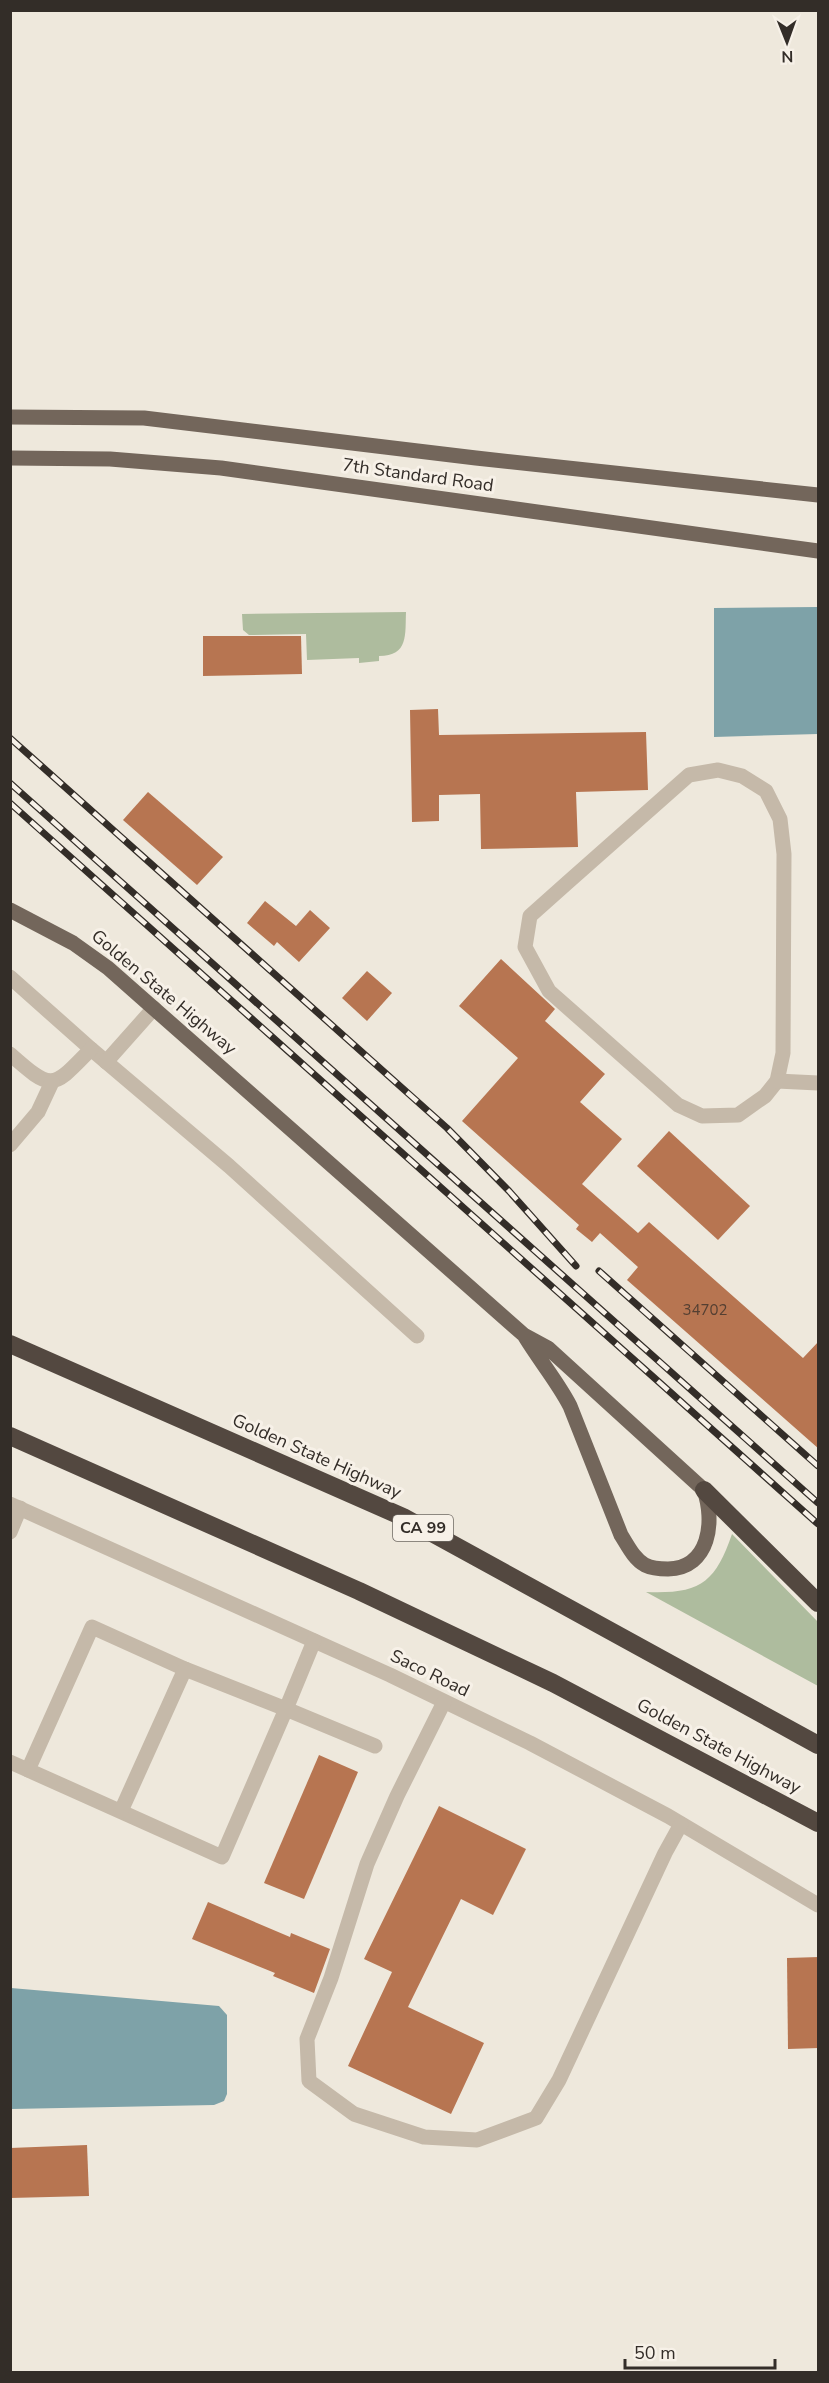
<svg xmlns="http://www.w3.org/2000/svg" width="829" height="2383" font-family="'Nunito Sans',sans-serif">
<rect width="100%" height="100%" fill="#eee8dc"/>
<g fill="#aebc9e">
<path d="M406 612C405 634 409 656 379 656V661L359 663V658L307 660 306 634 249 635 243 630 242 614Z"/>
<path d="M732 1534 818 1622V1686L646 1592C699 1594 715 1584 732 1534Z"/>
</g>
<g fill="#7ea2a8">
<path d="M818 607V734L714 737V608Z"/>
<path d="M11 1988 219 2006 227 2015V2094L224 2101 214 2105 11 2109Z"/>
</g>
<g fill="#b77551">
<path d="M203 636H301L302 674 203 676Z"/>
<path d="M438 709 439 735 646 732 648 790 576 792 578 847 481 849 480 794 439 795V821L412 822 410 710Z"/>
<path d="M148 792 223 857 197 885 123 820Z"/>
<path d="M265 901 296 926 310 910 330 928 299 962 277 942 274 946 247 923Z"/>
<path d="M501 959 555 1009 545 1021 605 1074 580 1102 622 1139 582 1184 638 1233 649 1222 803 1358 819 1341V1449L627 1280 638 1267 600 1233 592 1242 576 1229 579 1225 462 1121 518 1058 459 1006Z"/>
<path d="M367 971 392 993 367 1021 342 998Z"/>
<path d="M669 1131 750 1206 718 1240 637 1166Z"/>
<path d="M319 1755 358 1772 304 1899 264 1883Z"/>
<path d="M439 1806 526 1849 493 1915 461 1899 408 2007 484 2043 451 2114 348 2066 392 1972 364 1959Z"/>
<path d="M208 1902 290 1937 291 1933 330 1949 314 1993 273 1976 275 1973 192 1939Z"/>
<path d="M819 1957V2048L788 2049 787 1958Z"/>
<path d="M87 2145 89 2196 10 2198V2148Z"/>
</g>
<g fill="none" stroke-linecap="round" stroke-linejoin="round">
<g stroke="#c5b9a9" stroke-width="15">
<path d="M718 770 742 776 766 791 780 819 784 854 783 1053 777 1081 765 1096 738 1115 702 1116 678 1105 549 991 525 947 530 916 567 883 689 775Z"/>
<path d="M10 977 91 1049 229 1166 417 1336"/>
<path d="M10 1054C53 1092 52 1089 91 1049"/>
<path d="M106 1062 154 1008"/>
<path d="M777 1081 818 1083"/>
<path d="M10 1145 38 1112 52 1082"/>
<path d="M10 1504 390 1675 530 1743 668 1816 818 1905"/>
<path d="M10 1532 20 1508"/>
<path d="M314 1641 286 1709 185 1669 92 1627 28 1770 222 1857 286 1709 375 1746"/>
<path d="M444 1702 397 1796 367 1864 331 1978 307 2039 309 2081 354 2114 424 2137 477 2140 536 2118 559 2080 665 1853 681 1824"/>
<path d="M10 1762 28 1770"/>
<path d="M121 1811 185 1669"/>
</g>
<g stroke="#73665b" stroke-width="15">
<path d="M10 417 144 418 476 458 818 495"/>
<path d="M10 458 110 459 221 468 818 551"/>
<path d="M10 910 73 943 108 968 524 1335 548 1348 704 1490C715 1521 710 1568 668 1569 661 1569 651 1568 645 1565 634 1559 628 1546 621 1535L570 1406C557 1381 539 1360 524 1335"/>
</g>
<g stroke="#534840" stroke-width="18">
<path d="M10 1344 403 1517 818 1745"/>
<path d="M10 1436 359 1591 553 1683 818 1823"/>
<path d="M704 1490 818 1603"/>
</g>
<defs>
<g id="rail">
<path d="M10 738 447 1128 509 1191 576 1266"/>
<path d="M10 783 818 1503"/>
<path d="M10 803 818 1524"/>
<path d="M599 1271 818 1466"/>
</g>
</defs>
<use href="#rail" stroke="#332d28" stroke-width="7"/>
<use href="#rail" stroke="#f7f1e8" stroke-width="4.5" stroke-dasharray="14" stroke-linecap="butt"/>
</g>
<g text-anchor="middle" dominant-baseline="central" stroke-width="6" stroke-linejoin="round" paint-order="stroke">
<g font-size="15" fill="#543f32">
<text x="705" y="1310">34702</text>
</g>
<rect fill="#f7f1e8" stroke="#6e6862" stroke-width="1.5" x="393" y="1515" width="60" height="26" rx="4.5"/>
<g font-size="16" font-weight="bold" fill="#332d28">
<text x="423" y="1528">CA 99</text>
</g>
<g font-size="18" fill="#332d28" stroke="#f7f1e8">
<text transform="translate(418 475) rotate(8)">7th Standard Road</text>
<text transform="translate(164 992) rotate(40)">Golden State Highway</text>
<text transform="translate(317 1456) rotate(24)">Golden State Highway</text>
<text transform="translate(430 1673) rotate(26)">Saco Road</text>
<text transform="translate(719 1746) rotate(28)">Golden State Highway</text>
</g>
</g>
<rect width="829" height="2383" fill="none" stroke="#332d28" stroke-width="24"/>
<g transform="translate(787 42) rotate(179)" stroke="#f7f1e8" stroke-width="4.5" paint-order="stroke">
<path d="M0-4.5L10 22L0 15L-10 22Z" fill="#332d28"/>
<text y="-9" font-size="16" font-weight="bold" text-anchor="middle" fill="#332d28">N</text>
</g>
<path d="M625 2359v9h150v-9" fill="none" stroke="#332d28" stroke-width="3"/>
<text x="634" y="2359" font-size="18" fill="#332d28" stroke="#f7f1e8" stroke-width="4.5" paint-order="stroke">50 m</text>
</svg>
